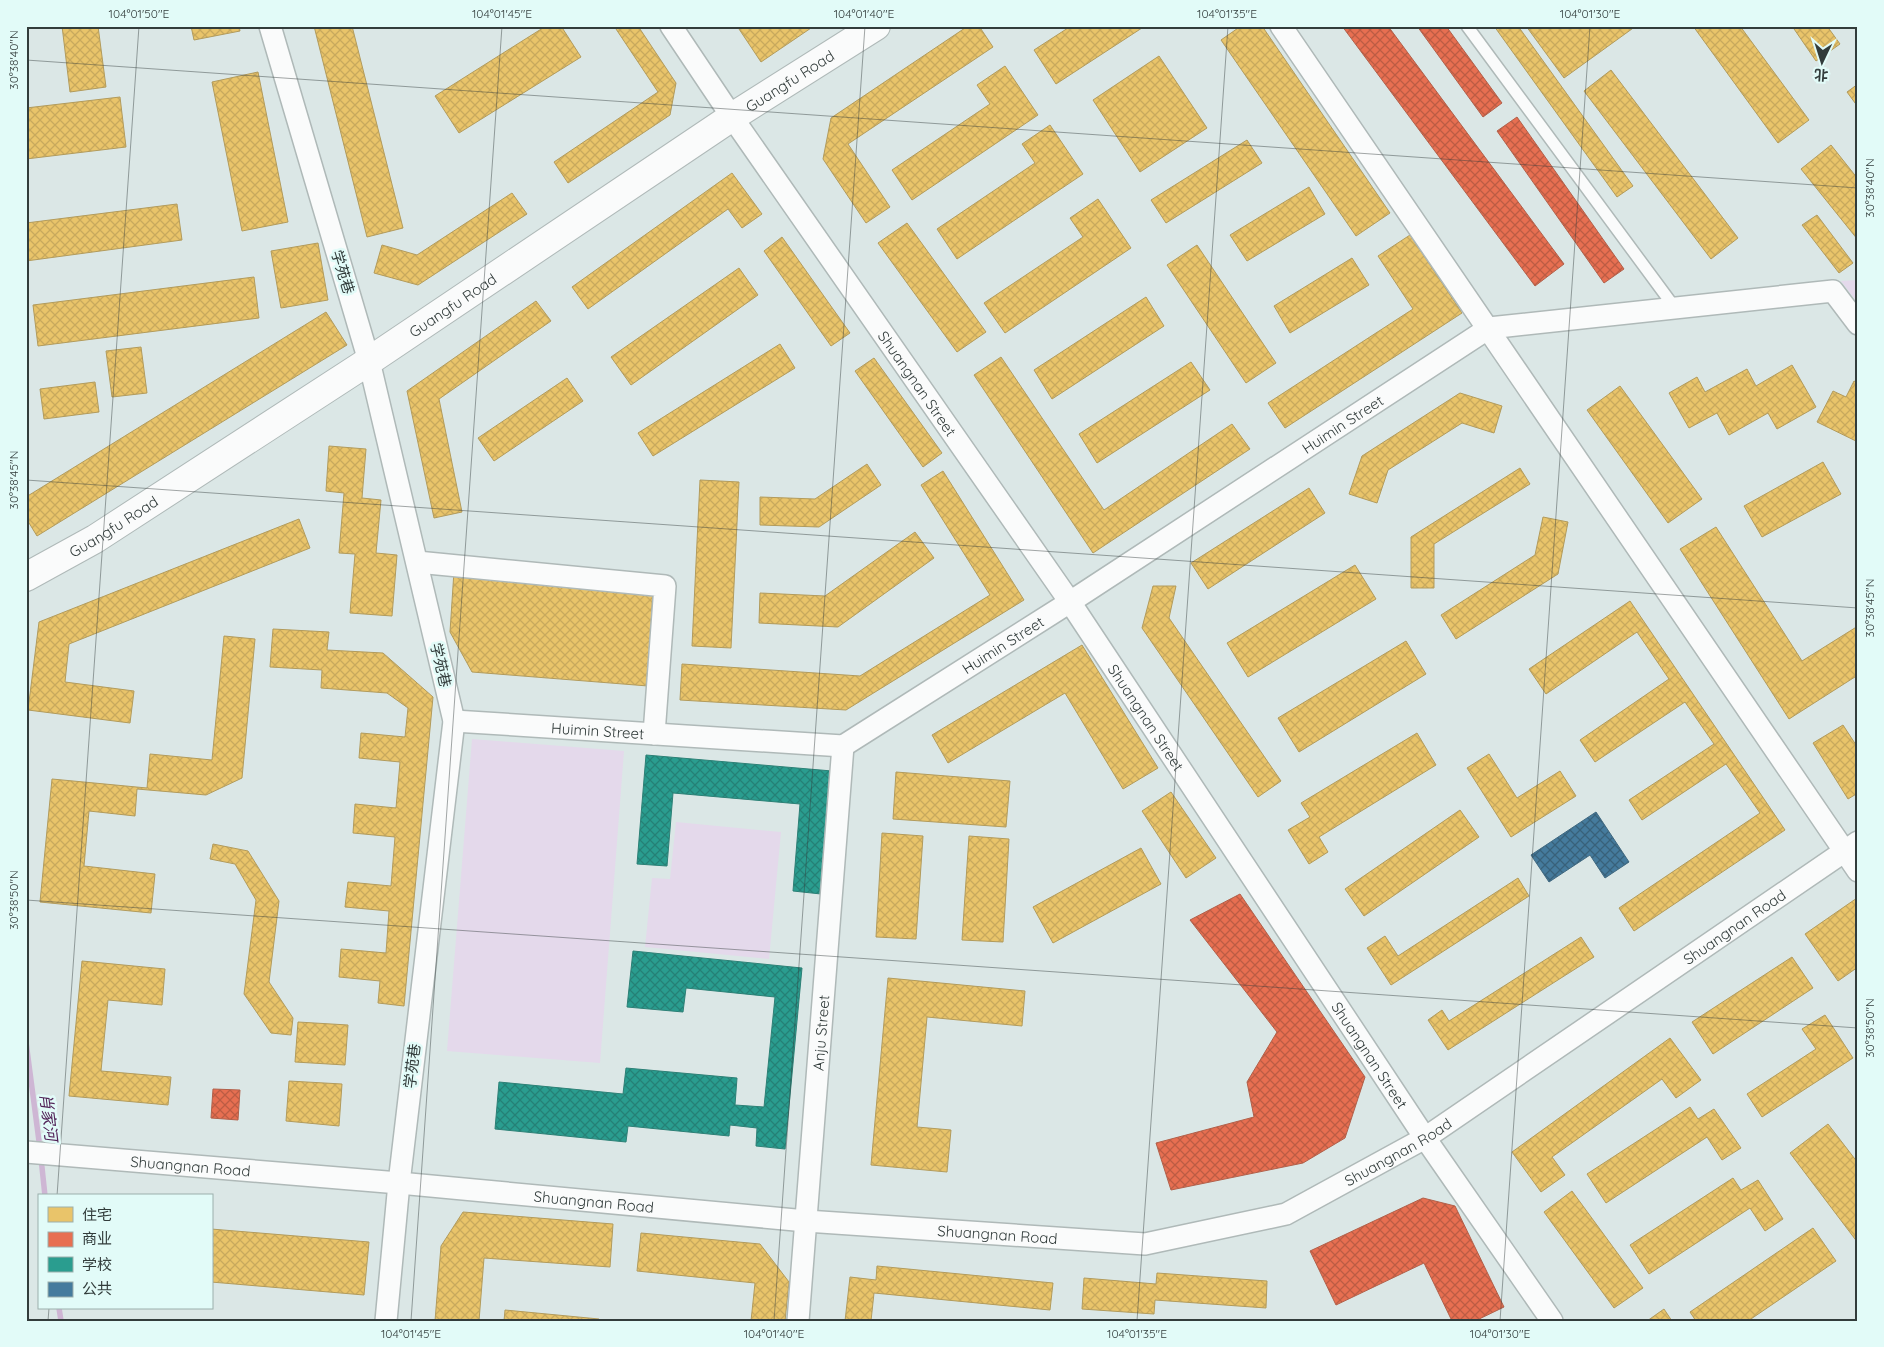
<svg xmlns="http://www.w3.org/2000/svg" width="1884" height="1347" font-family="Quicksand,'Noto Sans SC',sans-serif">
<defs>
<pattern id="homes-cross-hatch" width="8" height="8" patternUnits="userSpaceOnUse" patternTransform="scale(1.25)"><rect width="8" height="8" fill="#e9c46a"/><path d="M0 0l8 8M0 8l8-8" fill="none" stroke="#c8a95d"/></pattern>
<pattern id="shops-cross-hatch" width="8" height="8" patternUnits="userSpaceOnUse" patternTransform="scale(1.25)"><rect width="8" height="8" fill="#e76f51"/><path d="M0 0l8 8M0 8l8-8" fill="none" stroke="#bc5c44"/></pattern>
<pattern id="schools-cross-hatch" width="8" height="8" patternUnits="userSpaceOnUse" patternTransform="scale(1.25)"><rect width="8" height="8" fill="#2a9d8f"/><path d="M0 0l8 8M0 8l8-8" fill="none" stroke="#258176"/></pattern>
<pattern id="public-cross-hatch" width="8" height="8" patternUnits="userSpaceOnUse" patternTransform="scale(1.25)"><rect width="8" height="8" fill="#457b9d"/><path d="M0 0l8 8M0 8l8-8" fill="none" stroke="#38617a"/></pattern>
</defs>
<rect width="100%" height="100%" fill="#dbe7e6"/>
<g fill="#e4d9eb">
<path d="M1858 280V303L1841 281Z"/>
<path d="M472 739 624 751 600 1063 447 1051Z"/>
<path d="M676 822 781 832 769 959 645 947 652 878 670 879Z"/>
</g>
<g fill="url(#homes-cross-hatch)" stroke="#b29b5c">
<path d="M62 26H98L106 87 70 92Z"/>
<path d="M191 26H239L240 31 194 40Z"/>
<path d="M314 26H352L403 228 367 237Z"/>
<path d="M546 26H561L581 57 459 133 435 96Z"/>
<path d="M614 26H638L676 83 670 115 568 183 554 162 658 92Z"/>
<path d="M737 26H814L761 62Z"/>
<path d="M968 26H979L993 47 848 144 890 207 866 223 823 159 831 118Z"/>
<path d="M1071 26H1145L1056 84 1034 50Z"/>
<path d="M1241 26H1262L1390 213 1356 236 1221 40Z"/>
<path d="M1494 26H1518L1633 186 1617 197Z"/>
<path d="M1526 26 1574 27 1636 26 1564 78Z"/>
<path d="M1693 26H1740L1809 120 1778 143Z"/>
<path d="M1792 26H1827L1840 44 1816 61Z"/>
<path d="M1159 56 1207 128 1140 172 1093 100Z"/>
<path d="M1005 66 1038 115 912 200 892 170 990 104 977 85Z"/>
<path d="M1611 70 1738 238 1711 259 1584 91Z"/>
<path d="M258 72 288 222 242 231 212 82Z"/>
<path d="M1858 84V107L1847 92Z"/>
<path d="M120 97 126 147 26 159V108Z"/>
<path d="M1050 125 1083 174 957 259 937 229 1035 163 1022 144Z"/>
<path d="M1247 140 1262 163 1166 223 1151 200Z"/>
<path d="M1831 145 1858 179V240L1801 169Z"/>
<path d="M732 173 762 214 742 228 728 209 588 309 572 287Z"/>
<path d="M1309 187 1325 214 1247 261 1230 235Z"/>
<path d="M512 193 527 214 418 285 374 273 382 245 417 255Z"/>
<path d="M1098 199 1131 248 1005 333 984 303 1083 237 1070 218Z"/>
<path d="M177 204 182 240 26 261V223Z"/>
<path d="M1817 215 1853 263 1839 273 1802 225Z"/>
<path d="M907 223 986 332 957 352 878 243Z"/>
<path d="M1410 235 1462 313 1285 428 1268 403 1413 309 1378 256Z"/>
<path d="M782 237 850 333 831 346 764 251Z"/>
<path d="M318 243 328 300 281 308 271 251Z"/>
<path d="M1197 245 1276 363 1246 383 1167 265Z"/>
<path d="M1352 258 1369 285 1290 333 1274 306Z"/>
<path d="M739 268 758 295 631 385 611 357Z"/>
<path d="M254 277 259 318 38 346 33 305Z"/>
<path d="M1146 297 1164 326 1052 399 1034 370Z"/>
<path d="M536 301 551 321 439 399 462 512 434 518 407 391Z"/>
<path d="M326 312 347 345 37 536 26 518V497Z"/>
<path d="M780 344 795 368 653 456 638 433Z"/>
<path d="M141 347 147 393 112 397 106 351Z"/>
<path d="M1001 357 1104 510 1232 424 1250 449 1093 553 974 375Z"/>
<path d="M874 358 942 453 923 467 855 371Z"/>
<path d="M1191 362 1210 390 1097 463 1079 434Z"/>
<path d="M1792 365 1816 407 1777 429 1768 413 1729 435 1717 413 1689 428 1669 393 1697 377 1705 392 1747 369 1756 386Z"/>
<path d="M567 378 583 401 494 461 478 438Z"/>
<path d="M1854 381 1858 383V442L1817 422 1833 391 1846 397Z"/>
<path d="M95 382 99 412 44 419 40 389Z"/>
<path d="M1620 386 1702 499 1668 523 1587 410Z"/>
<path d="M1460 393 1502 406 1494 433 1462 423 1388 470 1377 503 1349 494 1362 456Z"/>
<path d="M329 446 366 449 362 498 381 500 376 553 397 555 392 616 350 613 355 554 339 553 344 493 326 491Z"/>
<path d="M1823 462 1841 494 1762 537 1744 506Z"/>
<path d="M867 464 881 485 819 527 760 525V497L815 499Z"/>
<path d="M1520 468 1530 484 1434 544V588H1411V537Z"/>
<path d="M943 471 1024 600 846 710 680 700 682 664 860 676 990 595 921 485Z"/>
<path d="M700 480 739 482 731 648 692 646Z"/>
<path d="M1309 488 1325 513 1208 589 1191 563Z"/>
<path d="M1543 517 1568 522 1558 574 1456 639 1441 615 1535 555Z"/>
<path d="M299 519 310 548 69 644 65 682 134 691 130 723 28 710 39 622Z"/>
<path d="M1716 527 1802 661 1858 626V675L1789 719 1680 549Z"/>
<path d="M915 532 934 558 838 627 759 623 760 593 825 596Z"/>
<path d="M1355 565 1376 599 1248 677 1227 643Z"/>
<path d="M454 571 653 588 648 686 472 672 450 632Z"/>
<path d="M1153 586H1176L1169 618 1281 781 1258 797 1142 628Z"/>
<path d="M1630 601 1785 830 1634 931 1619 908 1760 813 1726 764 1642 820 1629 800 1714 744 1685 702 1595 762 1580 740 1669 679 1637 632 1546 694 1529 669Z"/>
<path d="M273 629 329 632 327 650 383 653 433 697 404 1006 378 1003 380 981 339 977 341 949 386 953 389 911 345 907 348 882 391 886 395 837 353 833 355 804 396 808 400 762 359 758 361 733 405 737 408 708 387 693 321 688 322 670 270 667Z"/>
<path d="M224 636 255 639 242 778 206 795 137 789 135 816 89 811 84 866 155 874 151 913 40 902 52 779 147 788 150 754 212 760Z"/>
<path d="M1406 641 1426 674 1299 752 1278 718Z"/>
<path d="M1082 645 1158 768 1123 789 1065 693 948 763 932 735Z"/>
<path d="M1843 725 1858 748V793L1848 799 1813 743Z"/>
<path d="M1417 733 1436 765 1319 837 1328 852 1309 864 1288 830 1310 817 1301 803Z"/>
<path d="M1489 754 1517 798 1560 771 1576 796 1511 837 1467 768Z"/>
<path d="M896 772 1010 781 1006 827 893 819Z"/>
<path d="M1171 792 1216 858 1186 878 1142 811Z"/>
<path d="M1460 810 1479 837 1364 916 1345 889Z"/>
<path d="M882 833 923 836 916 939 876 937Z"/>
<path d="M969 836 1009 839 1003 942 962 940Z"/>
<path d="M213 844 248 851 279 901 269 982 293 1018 291 1035 271 1033 244 994 256 900 235 864 210 859Z"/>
<path d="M1141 848 1161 884 1053 943 1033 907Z"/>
<path d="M1518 878 1529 896 1391 985 1367 948 1385 936 1398 956Z"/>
<path d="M1857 898 1858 967 1838 981 1805 934Z"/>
<path d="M1581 937 1594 957 1448 1050 1428 1020 1442 1010 1449 1021Z"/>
<path d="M1792 957 1813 988 1713 1054 1692 1022Z"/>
<path d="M82 961 165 969 162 1005 108 1000 101 1071 171 1077 168 1105 69 1096Z"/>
<path d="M888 978 1025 991 1022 1026 927 1017 917 1127 951 1130 947 1172 871 1165Z"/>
<path d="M1825 1015 1853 1058 1762 1117 1747 1094 1816 1049 1802 1029Z"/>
<path d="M298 1022 348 1025 345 1065 295 1062Z"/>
<path d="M1670 1038 1701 1080 1676 1098 1662 1079 1552 1157 1565 1175 1541 1192 1512 1152Z"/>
<path d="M289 1081 342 1084 339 1126 286 1121Z"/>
<path d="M1690 1107 1698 1119 1714 1109 1741 1148 1722 1160 1707 1137 1606 1203 1587 1174Z"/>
<path d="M1828 1124 1858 1163V1243L1790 1153Z"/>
<path d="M1733 1178 1741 1190 1758 1180 1783 1219 1765 1231 1750 1208 1649 1274 1630 1245Z"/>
<path d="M1572 1191 1643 1288 1614 1308 1544 1212Z"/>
<path d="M463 1212 613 1224 610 1267 484 1258 479 1321H435L441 1246Z"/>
<path d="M1813 1228 1836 1261 1748 1321H1696L1690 1312Z"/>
<path d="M211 1229 369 1242 364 1295 211 1282Z"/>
<path d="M641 1233 760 1244 789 1282 785 1321H751L755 1283 637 1271Z"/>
<path d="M877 1266 1053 1283 1050 1310 874 1293 871 1321H845L850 1277 876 1280Z"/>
<path d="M1157 1273 1267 1281 1266 1308 1155 1300 1154 1314 1082 1309 1084 1278 1156 1284Z"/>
<path d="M1664 1309 1672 1321H1647Z"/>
<path d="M505 1310 599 1319 598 1321H504Z"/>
</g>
<g fill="url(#shops-cross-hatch)" stroke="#b1604a">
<path d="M1342 26H1388L1564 264 1535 286Z"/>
<path d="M1417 26H1446L1502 103 1483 117Z"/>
<path d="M1517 117 1624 269 1604 283 1497 131Z"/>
<path d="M1240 894 1365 1077 1345 1138 1303 1163 1171 1190 1156 1143 1254 1117 1247 1082 1277 1032 1190 920Z"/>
<path d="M213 1089 240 1090 238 1120 211 1118Z"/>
<path d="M1423 1198 1455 1206 1504 1307 1475 1321H1452L1424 1263 1336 1305 1310 1251Z"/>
</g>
<g fill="url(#schools-cross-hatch)" stroke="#2c8076">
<path d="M646 755 832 771 821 894 793 891 800 804 673 793 667 866 637 864Z"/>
<path d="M633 951 802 968 785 1149 756 1146 757 1128 730 1125 729 1136 628 1126 626 1142 495 1129 499 1082 623 1094 626 1068 737 1078 735 1105 764 1107 775 997 686 988 683 1012 627 1007Z"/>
</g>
<path fill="url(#public-cross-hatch)" stroke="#3f6880" d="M1596 812 1629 862 1605 878 1590 855 1549 882 1531 855Z"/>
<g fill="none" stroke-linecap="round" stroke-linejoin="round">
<g stroke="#ceb6d4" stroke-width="5.5">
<path d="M26 1042 40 1149"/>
<path d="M41 1158 45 1196"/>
<path d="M59 1308 61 1321"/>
</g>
<defs>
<path id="service" d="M1467 26 1675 308"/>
<g id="minor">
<path d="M270 26 369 361 454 721 399 1183 386 1321"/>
<path id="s1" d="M671 26 732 117 1070 602 1425 1138 1552 1321"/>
<path d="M1281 26 1858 871"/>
<path d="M417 562 665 586 654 734"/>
<path id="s2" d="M454 721 843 746 1070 602 1489 328 1833 291 1858 324"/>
<path id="s3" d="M26 1152 399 1183 806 1221 1145 1244 1286 1214 1425 1138 1858 842"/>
<path id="s4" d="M798 1321 843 746"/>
</g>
<g id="tertiary">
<path id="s5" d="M26 577 95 539 369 361 732 117 876 26"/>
</g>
</defs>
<use href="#service" stroke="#afb9b8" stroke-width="14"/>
<use href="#minor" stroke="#afb9b8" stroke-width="24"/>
<use href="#tertiary" stroke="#afb9b8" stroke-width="30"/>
<use href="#service" stroke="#fafbfb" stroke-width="11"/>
<use href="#minor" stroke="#fafbfb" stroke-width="21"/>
<use href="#tertiary" stroke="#fafbfb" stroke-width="28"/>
</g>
<path fill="none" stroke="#323c3b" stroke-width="1" stroke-opacity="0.45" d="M26 60 1858 188M26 480 1858 608M26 900 1858 1028M57 1196 139 26M26 1319 45 1321M48 1321 49 1308M411 1321 502 26M774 1321 865 26M1137 1321 1228 26M1500 1321 1590 26"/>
<g text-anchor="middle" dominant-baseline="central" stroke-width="5" stroke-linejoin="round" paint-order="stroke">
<g font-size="15" fill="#323c3b" stroke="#e2fbf8">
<text stroke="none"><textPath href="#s5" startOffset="911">Guangfu Road</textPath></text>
<text transform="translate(343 272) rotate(73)">学苑巷</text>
<text stroke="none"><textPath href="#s5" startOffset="506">Guangfu Road</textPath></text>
<text stroke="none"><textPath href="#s1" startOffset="434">Shuangnan Street</textPath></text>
<text stroke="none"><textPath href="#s2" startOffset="984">Huimin Street</textPath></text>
<text stroke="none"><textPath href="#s5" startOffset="101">Guangfu Road</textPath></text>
<text stroke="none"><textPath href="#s2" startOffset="579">Huimin Street</textPath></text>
<text transform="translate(441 665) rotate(77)">学苑巷</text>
<text stroke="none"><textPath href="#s1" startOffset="839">Shuangnan Street</textPath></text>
<text stroke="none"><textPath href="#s2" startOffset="144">Huimin Street</textPath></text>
<text stroke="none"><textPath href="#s3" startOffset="1800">Shuangnan Road</textPath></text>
<text stroke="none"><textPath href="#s4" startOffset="289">Anju Street</textPath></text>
<text stroke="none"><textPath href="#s1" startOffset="1244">Shuangnan Street</textPath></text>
<text transform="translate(412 1066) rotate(-83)">学苑巷</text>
<text stroke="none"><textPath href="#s3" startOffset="1395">Shuangnan Road</textPath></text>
<text stroke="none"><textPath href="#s3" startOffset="165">Shuangnan Road</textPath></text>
<text stroke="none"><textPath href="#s3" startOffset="570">Shuangnan Road</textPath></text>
<text stroke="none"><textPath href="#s3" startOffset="975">Shuangnan Road</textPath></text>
</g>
<g font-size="16" font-style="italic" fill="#512257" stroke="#e2fbf8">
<text transform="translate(49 1117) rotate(83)">肖家河</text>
</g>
</g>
<rect width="1884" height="1347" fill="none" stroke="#e2fbf8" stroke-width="55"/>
<rect x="38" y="1194" width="175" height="115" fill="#e2fbf8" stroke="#9cafac"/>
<rect x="48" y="1207" width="25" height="15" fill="#e9c46a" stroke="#9cafac"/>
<text x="82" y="1220" font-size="15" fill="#323c3b">住宅</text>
<rect x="48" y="1232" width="25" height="15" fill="#e76f51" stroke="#9cafac"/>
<text x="82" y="1244" font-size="15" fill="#323c3b">商业</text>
<rect x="48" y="1257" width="25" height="15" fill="#2a9d8f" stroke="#9cafac"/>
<text x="82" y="1270" font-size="15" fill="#323c3b">学校</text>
<rect x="48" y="1282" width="25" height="15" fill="#457b9d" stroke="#9cafac"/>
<text x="82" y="1294" font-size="15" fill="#323c3b">公共</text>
<g transform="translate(1822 62) rotate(184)" stroke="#e2fbf8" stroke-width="4" paint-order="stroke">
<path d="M0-4L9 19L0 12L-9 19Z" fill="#323c3b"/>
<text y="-8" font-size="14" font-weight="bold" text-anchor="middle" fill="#323c3b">北</text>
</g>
<rect x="28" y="28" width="1828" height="1292" fill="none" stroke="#323c3b" stroke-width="2"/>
<g font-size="12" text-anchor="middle" fill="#323c3b">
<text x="139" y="18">104°01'50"E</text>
<text x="502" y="18">104°01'45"E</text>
<text x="864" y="18">104°01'40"E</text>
<text x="1227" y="18">104°01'35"E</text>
<text x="1590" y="18">104°01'30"E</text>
<text transform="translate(14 60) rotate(-90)" y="4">30°38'40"N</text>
<text transform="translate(1870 188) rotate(-90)" y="4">30°38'40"N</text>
<text transform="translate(14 480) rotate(-90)" y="4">30°38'45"N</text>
<text transform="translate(1870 608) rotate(-90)" y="4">30°38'45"N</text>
<text transform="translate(14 900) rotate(-90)" y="4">30°38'50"N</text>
<text transform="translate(1870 1028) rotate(-90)" y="4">30°38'50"N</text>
<text x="411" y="1338">104°01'45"E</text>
<text x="774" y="1338">104°01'40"E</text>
<text x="1137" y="1338">104°01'35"E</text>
<text x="1500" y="1338">104°01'30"E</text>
</g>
</svg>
